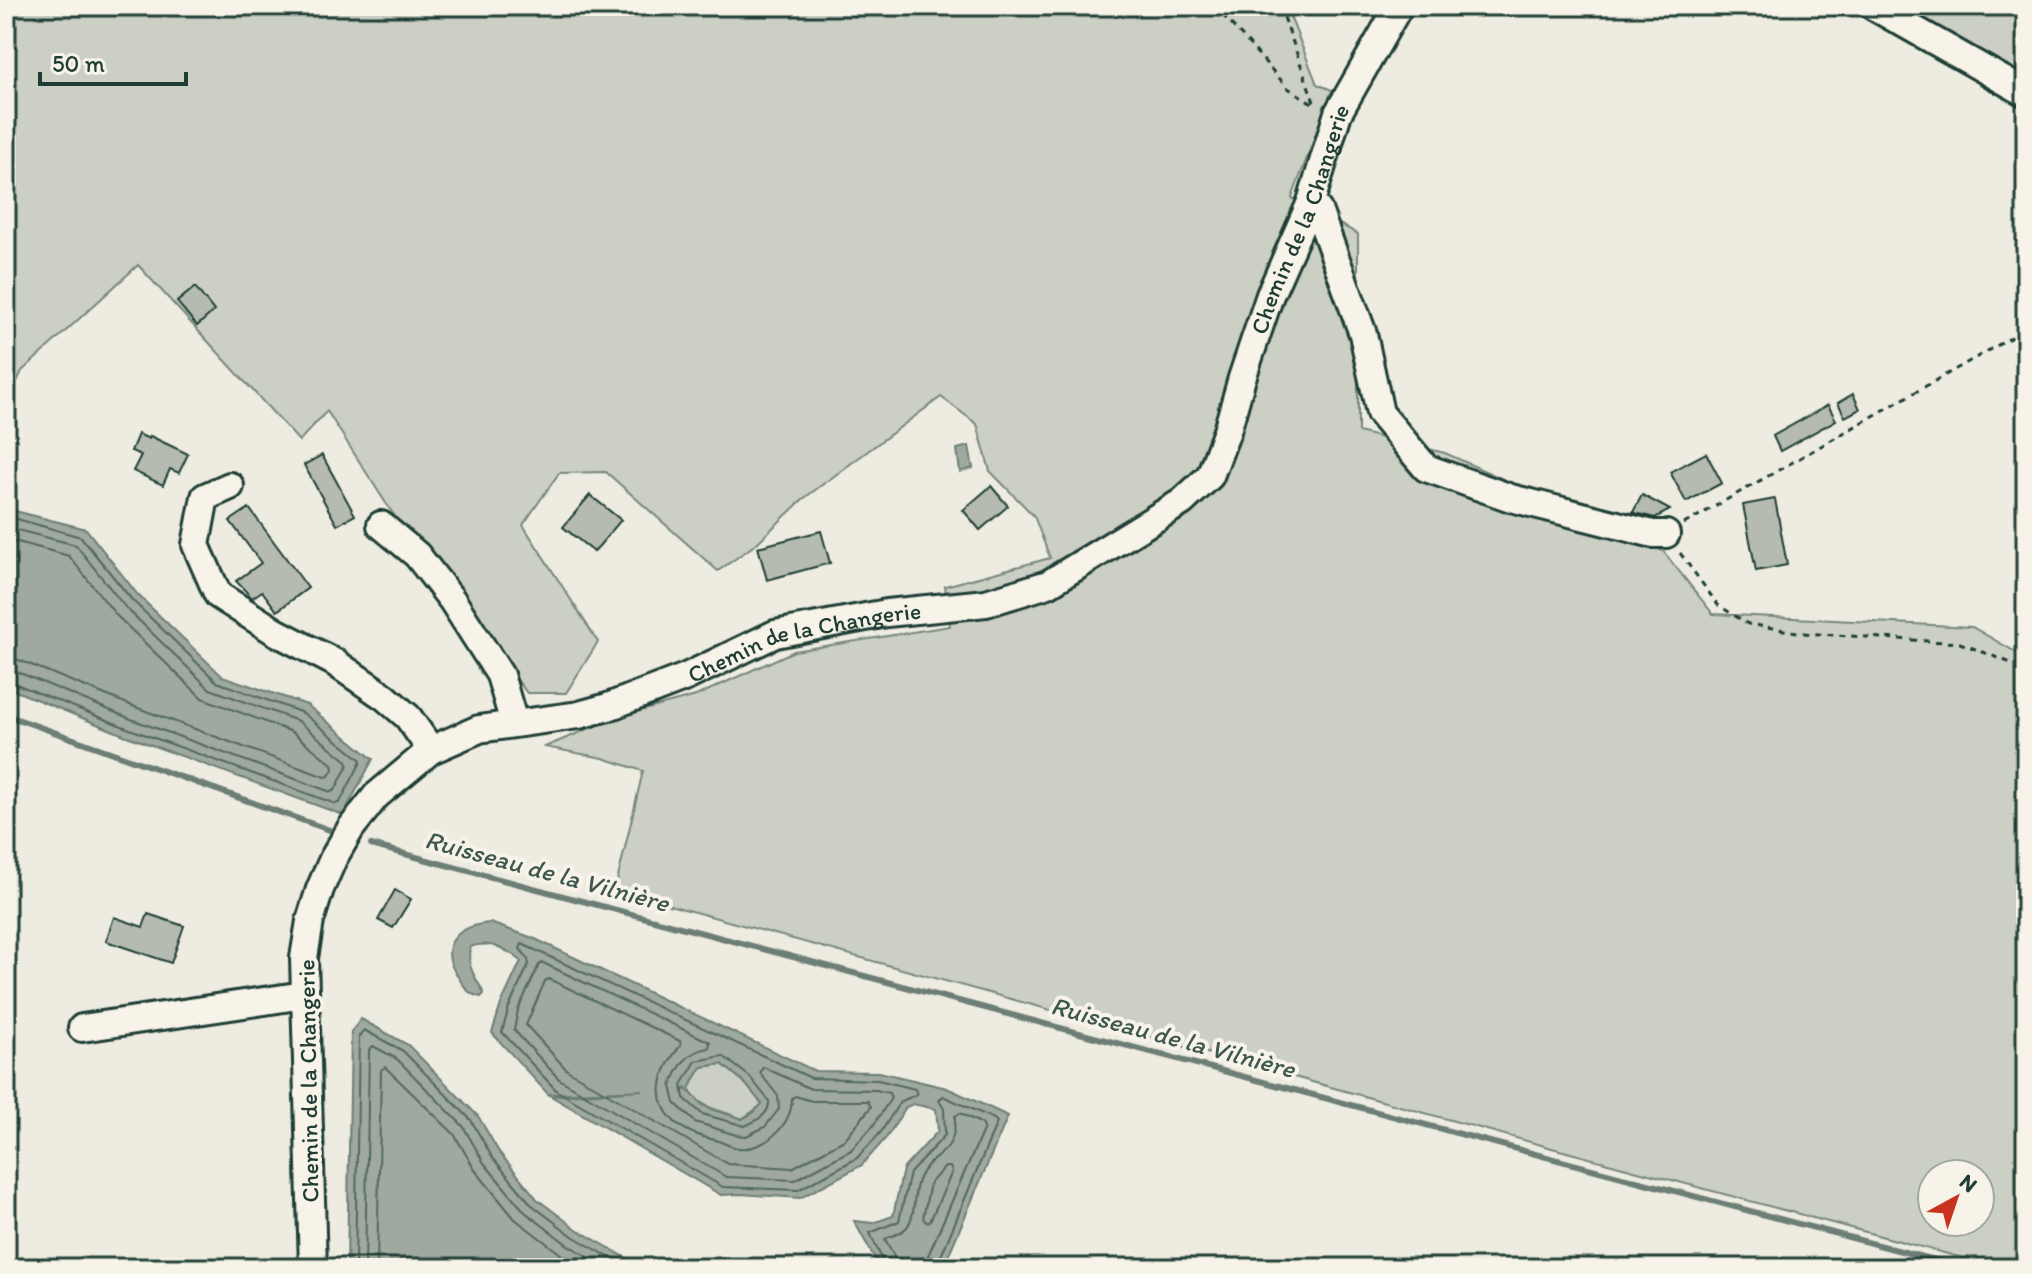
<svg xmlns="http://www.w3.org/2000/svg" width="2032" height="1274" font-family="Itim,sans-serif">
<rect width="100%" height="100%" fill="#eeece1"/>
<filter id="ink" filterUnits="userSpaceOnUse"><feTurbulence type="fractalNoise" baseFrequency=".0125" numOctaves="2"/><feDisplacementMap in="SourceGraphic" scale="16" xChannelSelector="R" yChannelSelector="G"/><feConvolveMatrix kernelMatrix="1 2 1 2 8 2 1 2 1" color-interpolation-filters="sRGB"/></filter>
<g filter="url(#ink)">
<g fill="#cccfc4" stroke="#76867c" stroke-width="2" fill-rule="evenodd">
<path d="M6 6H1286L1317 84 1332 90 1292 198 1358 234V432L1445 453 1663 551 1713 614 1972 627 2026 658V1268H2000L1552 1148 615 890 643 771 603 758 545 747 614 718 696 696 794 651 950 626 945 586 1050 558 1034 516 990 471 977 424 941 397 803 499 756 544 718 571 606 472 559 473 523 525 598 642 566 693H527L389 508 327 411 299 441 138 265 22 371 6 404ZM1932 1174H1980V1222H1932Z"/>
<path d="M1890 6H2026V85Z"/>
<path d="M722 1064 744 1082 763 1104 742 1119C722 1109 699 1110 689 1088L702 1067Z"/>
</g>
<g fill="#9fa99f" stroke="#6c7e74" stroke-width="2" fill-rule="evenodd">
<path d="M969 446 973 468 960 472 957 449Z"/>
<path d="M15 511 86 529 138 595 222 676 307 705 373 759 343 815 124 735 6 687V514Z"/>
<path d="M490 923 533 938 815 1071 879 1072 947 1088 1008 1116 943 1268H880L854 1221 873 1223 893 1216 903 1169 938 1131 936 1109 913 1104 906 1107 887 1137 862 1165 800 1198 740 1194 721 1195 551 1096 643 1090 548 1094 492 1033 501 1004 521 961C506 948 489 940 470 947 467 971 475 974 484 994L481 997C468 995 465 987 458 977 437 946 456 926 490 923ZM722 1064 744 1082 762 1104 753 1113 742 1119C730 1113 714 1113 703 1105 695 1099 693 1091 683 1089L689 1088 702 1067Z"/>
<path d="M361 1019 408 1045 478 1116 499 1152 537 1199 578 1230 632 1261 640 1268H347L351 1032Z"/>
</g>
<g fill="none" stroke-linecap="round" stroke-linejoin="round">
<g stroke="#52685f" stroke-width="2">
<path d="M6 521 17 519 81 537 132 600 217 682 303 713 360 759 361 762 340 802 336 804 127 728 6 680"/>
<path d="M6 531 17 530 76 545 125 607 210 689 298 721 347 761 348 765 335 790 331 792 131 719 15 671 6 670"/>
<path d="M6 543 18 542 69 556 116 615 202 698 292 732 332 764 333 769 329 776 325 777 135 707 19 660 6 658"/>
<path d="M522 944 811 1078 878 1080 915 1089 917 1094 900 1102 881 1132 857 1158 798 1190 723 1187 557 1091 502 1032 509 1007 529 964 527 957 520 949Z"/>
<path d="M543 963 710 1042 709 1048C688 1051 678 1066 671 1086L675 1103 695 1122 736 1135 746 1136 765 1127 779 1109 778 1096 760 1073 763 1067 811 1089 876 1090 889 1093 891 1098 873 1126 851 1150 795 1180 726 1177 559 1079 514 1030 518 1010 539 965Z"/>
<path d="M549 979 680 1041 681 1045C644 1090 659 1128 715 1140 723 1142 730 1147 738 1148 766 1151 792 1124 792 1098L795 1096 812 1101H868L871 1107 844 1140 792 1168 728 1164 567 1070 526 1025 545 981Z"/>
<path d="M723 1056 750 1077 769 1101C770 1115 756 1121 745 1126L702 1114 684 1098 682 1085 696 1061Z"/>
<path d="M945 1167H950L952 1172 930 1221 926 1222 923 1218 930 1183Z"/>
<path d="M355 1268 359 1036 364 1030 403 1051 471 1120 492 1157 532 1205 574 1237 628 1268"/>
<path d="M365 1268 369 1050 373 1046 397 1059 463 1126 484 1163 525 1212 568 1245 608 1268"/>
<path d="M377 1268 381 1070 385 1067 454 1134 475 1170 515 1219 562 1255 584 1268"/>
<path d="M886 1268 870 1233 899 1221 910 1173 945 1135 944 1109 939 1100 943 1096 994 1119 997 1122 936 1268"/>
<path d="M896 1268 895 1258 885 1239C892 1235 901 1234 907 1227 917 1214 912 1193 919 1178 932 1150 956 1159 955 1116L960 1113 982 1124 984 1128 927 1258 926 1268"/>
</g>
<g stroke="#6c7e74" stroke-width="6">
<path d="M6 715 338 833"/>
<path d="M371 845 1965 1268"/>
</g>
</g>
<g fill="#b5bbb0" stroke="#1f3d34" stroke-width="2">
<path d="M195 287 214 311 197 326 177 302Z"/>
<path d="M1853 394 1860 409 1845 417 1838 403Z"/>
<path d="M1828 405 1836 420 1780 451 1773 436Z"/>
<path d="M138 434 149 439 150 436 188 454 179 473 170 469 163 485 133 471 141 455 131 451Z"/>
<path d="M1706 453 1722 483 1686 502 1670 472Z"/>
<path d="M322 455 355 515 337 525 304 465Z"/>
<path d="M991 486 1008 506 980 530 963 510Z"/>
<path d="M590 495 621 520 594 552 563 527Z"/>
<path d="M1642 495 1670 510 1655 518 1635 513 1633 512Z"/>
<path d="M1775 499 1787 565 1756 571 1743 505Z"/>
<path d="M249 508 308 588 277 611 262 591 252 598 236 581 261 563 230 521Z"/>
<path d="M821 531 830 563 767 580 758 547Z"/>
<path d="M395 890 411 899 393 928 378 920Z"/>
<path d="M148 914 184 926 171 963 106 941 114 917 143 927Z"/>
</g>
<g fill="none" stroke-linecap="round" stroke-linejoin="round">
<defs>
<g id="minor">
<path d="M1873 6 2026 93"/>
<path d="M1311 202 1318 210 1363 334 1380 413 1426 468 1511 498 1653 534H1666"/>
<path d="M230 486 205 497 196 545 218 595 276 632 334 662 385 697 408 717 431 750"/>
<path d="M381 525 417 555 452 600 500 675 514 723"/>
<path d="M82 1028 304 995"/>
<path id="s1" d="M313 1268 304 958 310 921 320 889 333 859 351 828 376 796 431 750 479 729 579 715 608 707 686 677 775 634 887 613 986 603 1048 584 1182 502 1210 476 1227 431 1242 378 1270 295 1311 202 1338 113 1399 6"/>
</g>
</defs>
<use href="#minor" stroke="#1f3d34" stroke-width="32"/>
<g stroke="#1f3d34" stroke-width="3" stroke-dasharray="6 6" stroke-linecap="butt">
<path d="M1215 6 1288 88 1314 104"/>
<path d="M1280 6 1314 102"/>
<path d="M1684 524 2026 329"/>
<path d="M1680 553 1718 605 1748 624 1803 633 1960 643 2026 669"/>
</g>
<use href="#minor" stroke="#f7f3e8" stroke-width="26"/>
</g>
</g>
<g text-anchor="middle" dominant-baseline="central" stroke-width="8" stroke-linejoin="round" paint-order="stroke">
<g font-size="24" fill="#1f3d34" stroke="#f7f3e8">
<text stroke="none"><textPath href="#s1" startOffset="1674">Chemin de la Changerie</textPath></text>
<text stroke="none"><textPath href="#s1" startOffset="954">Chemin de la Changerie</textPath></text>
<text transform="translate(308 1081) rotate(-91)">Chemin de la Changerie</text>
</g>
<g font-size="26" font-style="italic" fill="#3f584f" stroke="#f7f3e8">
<text transform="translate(547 871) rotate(15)">Ruisseau de la Vilnière</text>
<text transform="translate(1173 1037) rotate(15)">Ruisseau de la Vilnière</text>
</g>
</g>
<rect width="2032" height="1274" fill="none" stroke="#f7f3e8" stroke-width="32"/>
<rect x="16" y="16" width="2000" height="1242" fill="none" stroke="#1f3d34" stroke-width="3" filter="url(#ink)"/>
<g transform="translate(1956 1198) rotate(40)"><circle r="38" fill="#f7f3e8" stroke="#a1aaa0" stroke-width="2"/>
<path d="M0-6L14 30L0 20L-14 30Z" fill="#c8321e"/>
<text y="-12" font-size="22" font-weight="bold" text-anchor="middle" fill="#1f3d34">N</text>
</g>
<path d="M40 72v12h146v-12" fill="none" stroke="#1f3d34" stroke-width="4"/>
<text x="52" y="72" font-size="24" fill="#1f3d34" stroke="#f7f3e8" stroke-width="6" paint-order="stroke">50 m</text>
</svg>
